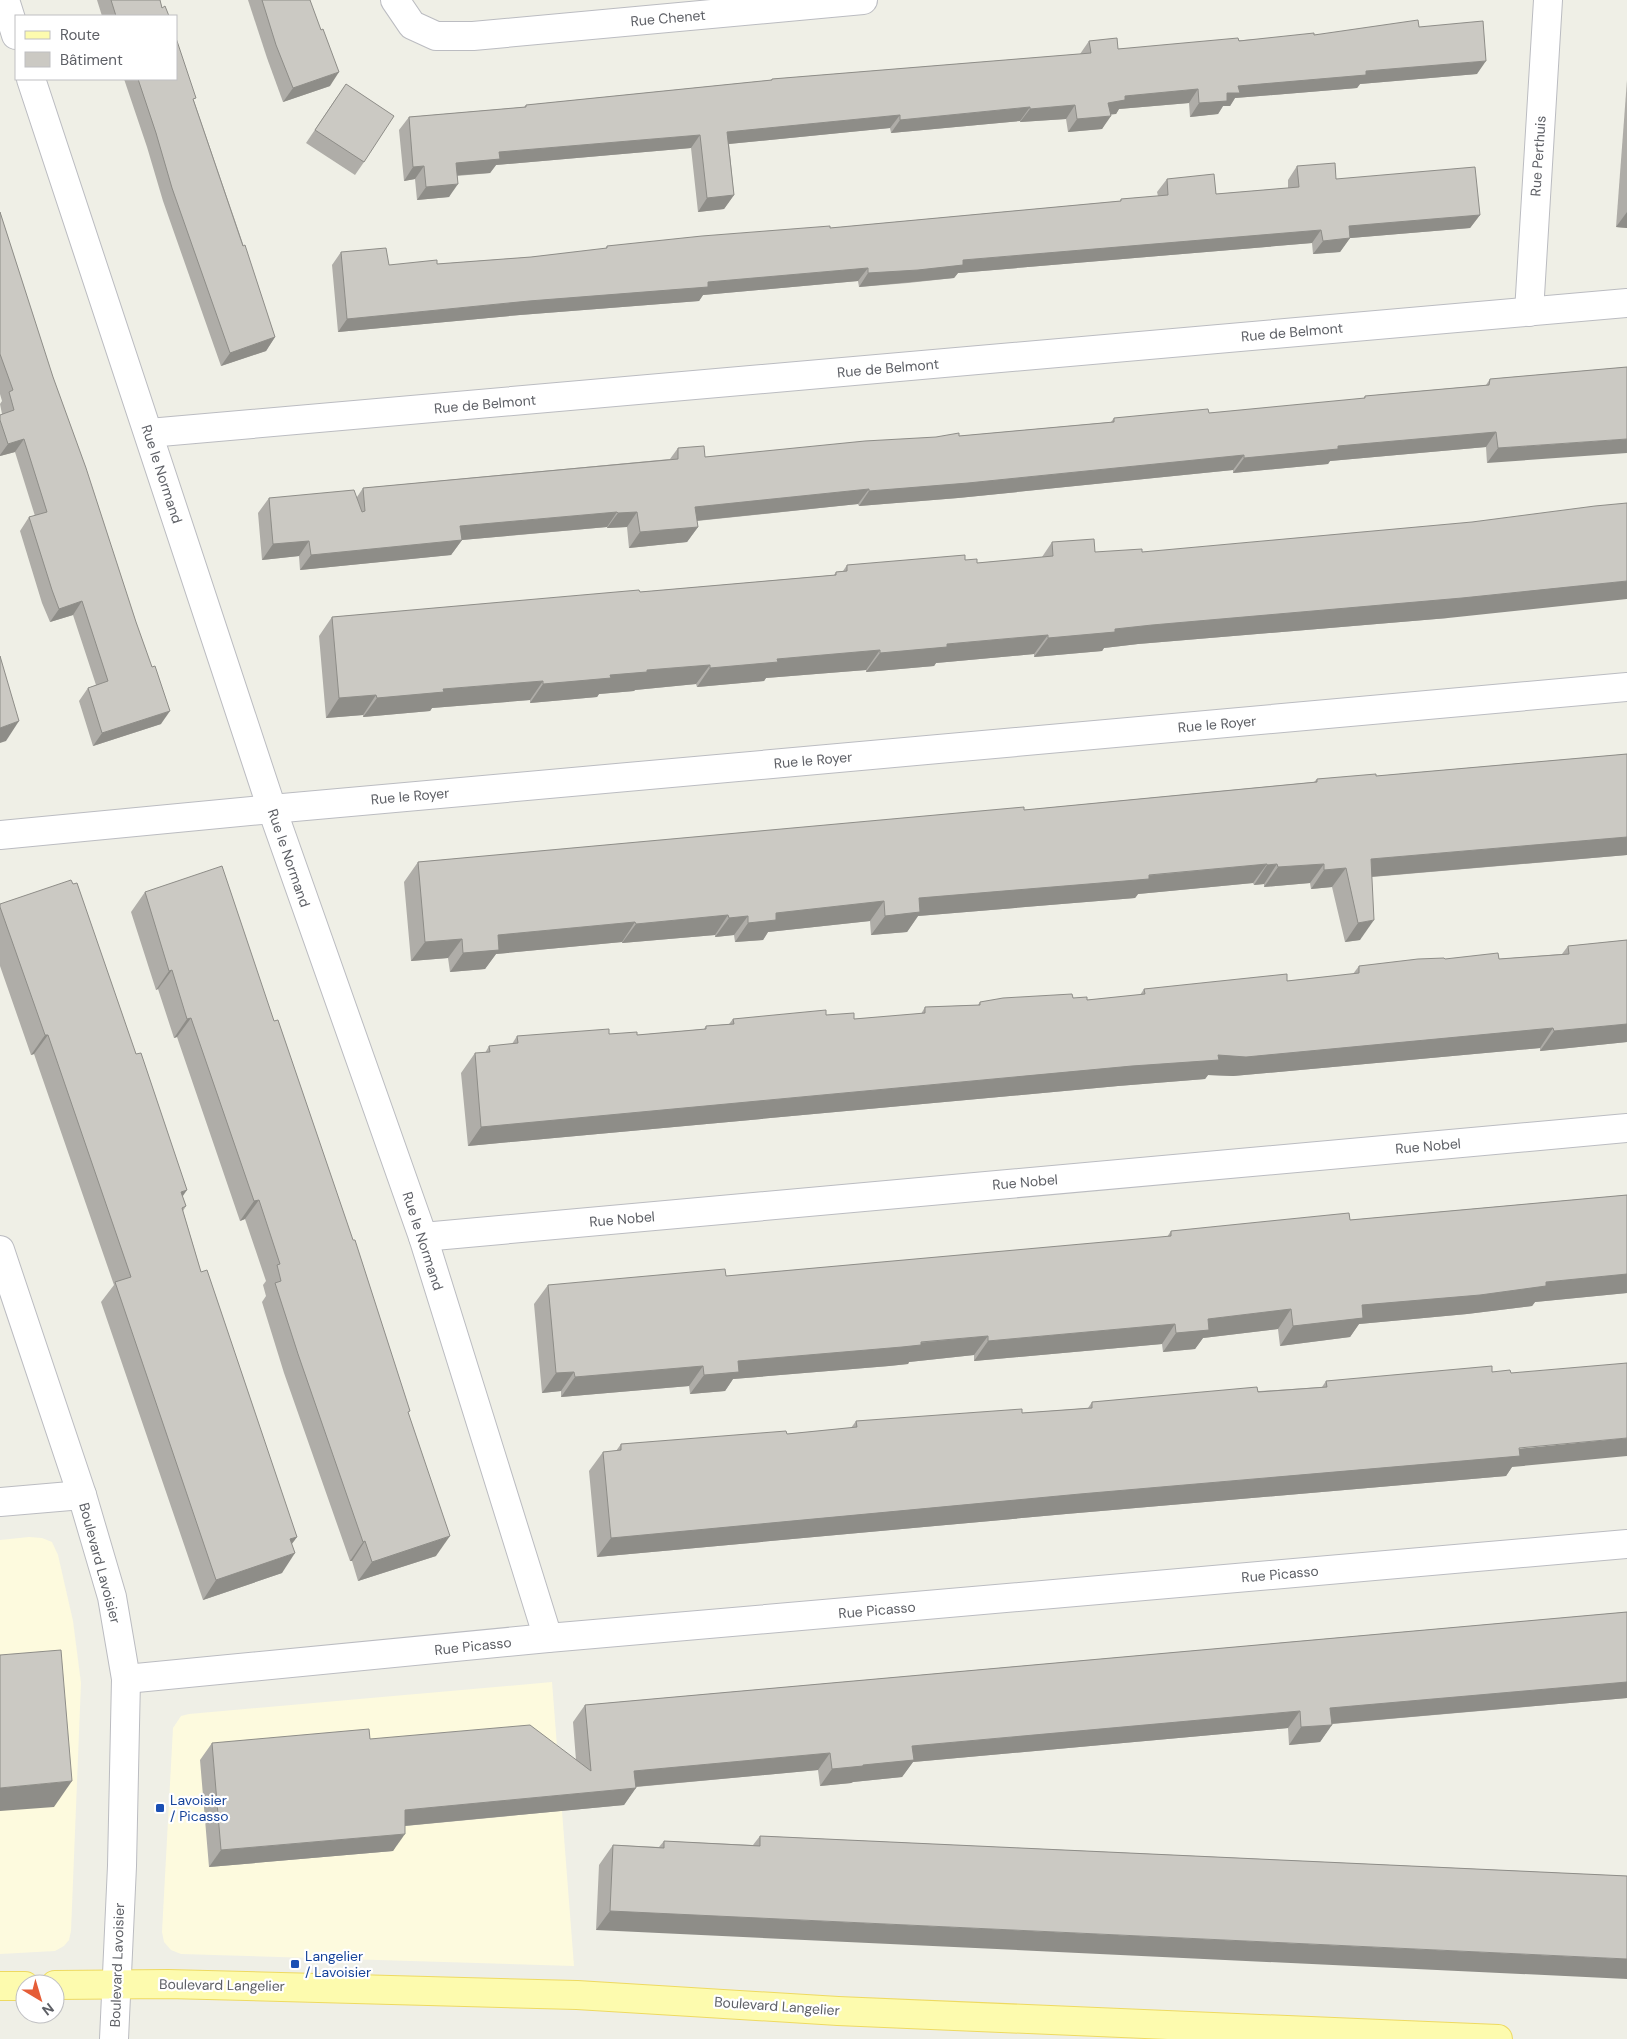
<svg xmlns="http://www.w3.org/2000/svg" width="1627" height="2039" font-family="'DM Sans',sans-serif">
<rect width="100%" height="100%" fill="#efefe6"/>
<g fill="#fdfade">
<path d="M29 1537 42 1538 52 1542 58 1555 73 1621 81 1683 71 1931 69 1940 64 1946 55 1951 0 1954V1540Z"/>
<path d="M552 1682 574 1966 181 1954 171 1950 164 1942 162 1932 173 1728 181 1716 189 1714Z"/>
</g>
<g fill="none" stroke-linecap="round" stroke-linejoin="round">
<defs>
<g id="minor">
<path d="M5 0 16 35"/>
<path d="M395 0 412 25 436 36H473L863 0"/>
<path d="M31 79 272 809 423 1237 548 1638"/>
<path d="M1529 312 1548 0"/>
<path d="M149 433 1627 303"/>
<path d="M0 835 272 809 1627 687"/>
<path d="M423 1237 1627 1128"/>
<path d="M0 1250 82 1495 112 1597 126 1679 122 1866 114 2039"/>
<path d="M0 1502 82 1495"/>
<path d="M126 1679 548 1638 1627 1544"/>
</g>
<g id="major">
<path d="M55 1985 168 1984 577 1995 838 2011 1498 2039"/>
<path d="M0 1986H25"/>
</g>
</defs>
<use href="#minor" stroke="#bbbcc1" stroke-width="30"/>
<use href="#major" stroke="#eeda61" stroke-width="30"/>
<use href="#minor" stroke="#fff" stroke-width="28"/>
<use href="#major" stroke="#fdfbae" stroke-width="28"/>
</g>
<g fill="#afada8">
<path d="M97 0H160L162 8 169 16H102Z"/>
<path d="M248 0H310L330 86 283 102 267 58Z"/>
<path d="M1419 27 1477 74 1360 84 1357 88 1235 98 1230 106H1223L1218 114 1190 117 1189 103 1119 109 1116 114H1111L1102 129 1068 132 1066 119 1020 122V121L891 133 890 128 729 144 734 195 724 209 698 212 691 148 496 165 490 173 457 176 449 197 417 200 415 179 404 181 399 130 409 117 524 107 526 105 771 80 772 79 1080 54 1089 41 1118 49 1314 35Z"/>
<path d="M124 79H176L194 101 275 337 266 351 221 366 163 201 147 147Z"/>
<path d="M1627 80V228L1616 227Z"/>
<path d="M337 97 364 162 355 175 306 143Z"/>
<path d="M1297 166 1336 179 1480 215 1470 228 1350 238 1340 252 1313 254 1312 243 958 273 954 278 908 283 859 287 858 281 703 295 699 301 520 315 338 332 332 265 341 252 389 265 437 264 531 257 605 249 607 246 830 228 1120 201 1121 199 1158 196 1157 192 1167 179 1216 194 1288 188V180Z"/>
<path d="M0 212 161 724 93 746 79 701 88 688 96 685 73 615 50 622 42 603 20 531 29 517 35 516 15 452 0 456V415L2 414 0 404 2 401 0 394Z"/>
<path d="M1627 367 1487 463 1486 447 1330 461 1328 464 1233 473V470L958 498 859 506 858 504 697 521 698 527 687 542 629 548 627 527 607 528V527L462 540 451 555 300 570 299 556 262 560 258 513 269 498 357 497 363 488 670 459 678 448 705 457 959 436 1111 422 1114 418 1209 413 1363 399 1365 396 1486 385 1490 379Z"/>
<path d="M1052 542 1095 552H1142L1448 618 1138 644 1104 648 1102 651 1034 657V654L936 663 934 666 866 672V670L766 678 764 681 697 687 696 684 635 690 634 691 599 694 597 697 530 703V700L432 708 430 711 363 717V715L326 718 319 636 332 617 640 592 834 575 836 572 843 571 847 565 965 560 977 563 1042 557Z"/>
<path d="M1627 754V855L1372 877 1360 940 1345 942 1332 887 1311 889 1310 883 1264 887V884L1254 885 1253 883 1138 894 1135 898 918 916 907 932 871 935 870 921 768 932 763 940 735 942 734 935 715 937V935L622 943V942L496 954 485 969 450 972 448 958 411 961 404 882 418 862 1024 810 1314 782 1317 779 1376 776Z"/>
<path d="M145 892 408 1414 436 1556 358 1581 352 1561H350L284 1373 262 1302 266 1296 263 1285 266 1281 245 1219 240 1221 177 1037 174 1038 158 989 156 990 131 912Z"/>
<path d="M0 904 182 1197 186 1206 183 1211 201 1272 297 1537 292 1543 282 1573 203 1600 101 1302 114 1285 34 1054 31 1055 0 966Z"/>
<path d="M1627 940V1042L1540 1051V1048L1233 1076 1208 1075 1205 1079 1118 1086 468 1146 461 1073 475 1053H485L489 1046 512 1044 517 1036 609 1034 637 1035 704 1029 706 1026 729 1024 733 1019 826 1015 854 1019 921 1014 925 1007 978 1005 980 1002 1073 998 1087 1000 1140 995 1144 989 1287 981 1353 974 1359 966 1445 959H1499L1562 954 1568 946Z"/>
<path d="M1627 1195V1293L1535 1302 1532 1306 1467 1314 1359 1324 1350 1337 1280 1346 1278 1329 1203 1338 1195 1349 1163 1352 1162 1344 974 1361V1355L909 1362 908 1364 889 1366 733 1379 725 1391 690 1394 689 1386 561 1397V1391L542 1393 534 1304 548 1285 726 1276 1167 1237 1171 1231 1350 1220Z"/>
<path d="M1492 1372 1512 1467 1506 1476 1066 1514 597 1557 589 1471 603 1452 616 1451 621 1444 787 1434 851 1428 856 1421 1022 1413 1088 1408 1092 1402 1322 1387 1326 1381Z"/>
<path d="M1627 1612V1698L1332 1724 1320 1742 1289 1745 1288 1728 913 1762 902 1777 853 1782 851 1783 820 1786 818 1770 636 1787 624 1805 405 1826 393 1851 209 1867 200 1760 212 1743 370 1739 576 1760 573 1722 585 1705Z"/>
<path d="M760 1836 1627 1876 596 1930 599 1865 613 1845 659 1847 664 1841 753 1845Z"/>
</g>
<g fill="#8e8d88">
<path d="M1486 61 1477 74 1360 84 1357 88 1235 98 1230 106H1223L1218 114 1190 117 1199 103 1227 93 1238 86 1366 71Z"/>
<path d="M339 72 330 86 283 102 293 88Z"/>
<path d="M1198 89 1189 103 1119 109 1116 114 1099 116 1108 103 1125 96Z"/>
<path d="M1075 105 1066 119 1020 122 1030 109Z"/>
<path d="M1030 107 1020 121 891 133 900 120Z"/>
<path d="M900 115 890 128 718 145 727 132Z"/>
<path d="M1111 116 1102 129 1068 132 1077 119Z"/>
<path d="M700 135 691 148 496 165 490 173 447 176 456 163 499 152Z"/>
<path d="M424 166 415 179 404 181 413 167Z"/>
<path d="M458 184 449 197 417 200 426 187Z"/>
<path d="M734 195 724 209 698 212 707 198Z"/>
<path d="M1627 212V228L1616 227Z"/>
<path d="M1480 215 1470 228 1339 239 1349 226Z"/>
<path d="M1321 230 1312 243 958 273 954 278 859 287 868 273 963 260Z"/>
<path d="M1350 238 1340 252 1313 254 1323 241Z"/>
<path d="M868 268 858 281 703 295 699 301 520 315 338 332 347 319 708 282Z"/>
<path d="M275 337 266 351 221 366 230 353Z"/>
<path d="M1496 432 1486 447 1330 461 1328 464 1233 473 1244 458 1338 446Z"/>
<path d="M24 439 15 452 0 456V455L8 444Z"/>
<path d="M1627 439V453L1487 463 1498 448Z"/>
<path d="M1244 455 1233 470 958 498 859 506 869 491Z"/>
<path d="M869 489 858 504 684 522 695 507Z"/>
<path d="M617 512 607 527 450 541 460 526Z"/>
<path d="M637 512 627 527 607 528 618 513Z"/>
<path d="M698 527 687 542 629 548 640 532Z"/>
<path d="M462 540 451 555 300 570 311 555Z"/>
<path d="M309 541 299 556 262 560 273 544Z"/>
<path d="M1627 581V599L1448 618 1138 644 1104 648 1102 651 1034 657 1048 638 1115 629 1152 625Z"/>
<path d="M82 601 73 615 50 622 59 609Z"/>
<path d="M1048 635 1034 654 936 663 934 666 866 672 880 653 947 644Z"/>
<path d="M880 650 866 670 766 678 764 681 697 687 710 668 777 659Z"/>
<path d="M710 665 696 684 635 690 634 691 599 694 597 697 530 703 543 684 647 670Z"/>
<path d="M543 681 530 700 432 708 430 711 363 717 377 698 443 689Z"/>
<path d="M376 695 363 715 326 718 339 698Z"/>
<path d="M170 711 161 724 93 746 102 733Z"/>
<path d="M19 721 6 741 0 743V728Z"/>
<path d="M1627 837V855L1357 878 1371 859Z"/>
<path d="M1267 864 1253 883 1138 894 1135 898 918 916 907 932 871 935 885 916 919 898Z"/>
<path d="M1277 864 1264 884 1254 885 1267 865Z"/>
<path d="M1324 864 1310 883 1264 887 1278 867Z"/>
<path d="M1346 868 1332 887 1311 889 1324 870Z"/>
<path d="M884 901 870 921 768 932 763 940 735 942 748 923 776 913Z"/>
<path d="M728 915 715 935 622 943 636 924Z"/>
<path d="M748 916 734 935 715 937 729 918Z"/>
<path d="M1374 920 1360 940 1345 942 1358 923Z"/>
<path d="M635 922 622 942 496 954 485 969 450 972 463 953 498 935Z"/>
<path d="M462 939 448 958 411 961 425 942Z"/>
<path d="M172 970 158 989 156 990 169 971Z"/>
<path d="M191 1018 177 1037 174 1038 187 1019Z"/>
<path d="M1627 1024V1042L1540 1051 1554 1031Z"/>
<path d="M1553 1028 1540 1048 1233 1076 1208 1075 1205 1079 1118 1086 468 1146 481 1127 1218 1055Z"/>
<path d="M45 1035H48L34 1054 31 1055Z"/>
<path d="M187 1190 174 1209 181 1192Z"/>
<path d="M259 1200 245 1219 240 1221 254 1201Z"/>
<path d="M1627 1274V1293L1535 1302 1532 1306 1467 1314 1359 1324 1350 1337 1280 1346 1293 1326 1362 1305 1564 1280Z"/>
<path d="M1291 1309 1278 1329 1203 1338 1195 1349 1163 1352 1176 1333 1208 1319Z"/>
<path d="M1175 1324 1162 1344 974 1361 988 1341Z"/>
<path d="M988 1336 974 1355 909 1362 908 1364 889 1366 733 1379 725 1391 690 1394 704 1375 738 1361Z"/>
<path d="M703 1366 689 1386 561 1397 575 1377Z"/>
<path d="M574 1372 561 1391 542 1393 556 1373Z"/>
<path d="M1627 1438V1456L1512 1467 1506 1476 1066 1514 597 1557 611 1538Z"/>
<path d="M450 1536 436 1556 358 1581 372 1562Z"/>
<path d="M297 1537 283 1556 290 1539Z"/>
<path d="M365 1541 352 1561H350L363 1542Z"/>
<path d="M295 1553 282 1573 203 1600 216 1580Z"/>
<path d="M1627 1682V1698L1318 1725 1330 1708Z"/>
<path d="M1300 1711 1288 1728 913 1762 902 1777 853 1782 851 1783 820 1786 832 1769 863 1765 912 1746Z"/>
<path d="M1332 1725 1320 1742 1289 1745 1301 1727Z"/>
<path d="M830 1753 818 1770 622 1788 634 1771Z"/>
<path d="M72 1781 54 1807 0 1811V1788Z"/>
<path d="M636 1788 624 1805 393 1827 405 1810Z"/>
<path d="M405 1834 393 1851 209 1867 221 1850Z"/>
<path d="M610 1911 1627 1959V1979L596 1930Z"/>
</g>
<g fill="#cbc9c3" stroke="#8e8d88">
<path d="M111 0H160L162 8 165 6 169 16H116Z"/>
<path d="M262 0H310L321 30 323 29 339 72 293 88 276 45Z"/>
<path d="M1418 20 1419 27 1483 21 1486 61 1366 71V75L1238 86 1240 93H1227V101L1199 103 1198 89 1125 96V100L1108 103 1111 116 1077 119 1075 105 1030 109V107L900 120V115L727 132 734 195 707 198 700 135 499 152 500 159 456 163 458 184 426 187 424 166 413 167 409 117 526 107V105L772 80V79L1091 53 1089 41 1117 38 1118 49 1238 38 1239 41 1314 33V35Z"/>
<path d="M176 38 196 98 193 99 243 246 245 245 275 337 230 353 172 188 156 133 138 79H176Z"/>
<path d="M346 84 394 116 364 162 315 130Z"/>
<path d="M1335 163 1336 179 1475 167 1480 215 1349 226 1350 238 1323 241 1321 230 963 260V265L918 270 868 273V268L708 282V287L529 301 347 319 341 252 386 248 389 265 437 260V264L531 257 607 248V246L702 236 830 226V228L1121 201V199L1168 195 1167 179 1214 174 1216 194 1299 187 1297 166Z"/>
<path d="M0 212 53 377 86 468 136 622 152 667 155 666 170 711 102 733 88 688 108 681 82 601 59 609 52 590 29 517 47 512 24 439 8 444 0 420V415L14 410 9 392 13 390 0 354Z"/>
<path d="M1627 367V439L1498 448 1496 432 1338 446V449L1244 458V455L968 483 869 491V489L695 507 698 527 640 532 637 512 618 513 617 512 460 526 462 540 311 555 309 541 273 544 269 498 354 490 362 512 365 511 363 488 678 459V448L704 446 705 457 865 441 936 437 959 433V436L1114 422V418L1208 409 1209 413 1365 398V396L1489 385 1490 379Z"/>
<path d="M1627 503V581L1462 598 1152 625 1115 629V632L1048 638V635L947 644V647L880 653V650L777 659 778 662 710 668V665L647 670V672L610 675 611 678 543 684V681L443 689 444 692 377 698 376 695 339 698 332 617 639 590 640 592 836 575V572L847 571V565L965 555V560L977 559V563L1053 556 1052 542 1094 539 1095 552 1142 549V552L1472 522 1595 506Z"/>
<path d="M0 656 19 721 0 728Z"/>
<path d="M1627 754V837L1371 859 1374 920 1358 923 1346 868 1324 870V864L1278 867 1277 864 1267 865V864L1149 875V879L919 898 920 912 885 916 884 901 776 913V920L748 923V916L729 918 728 915 636 924 635 922 498 935 499 950 463 953 462 939 425 942 418 862 1024 807V810L1317 782V779L1376 774V776Z"/>
<path d="M222 866 274 1021 278 1020 353 1240H355L410 1411 408 1412 450 1536 372 1562 365 1541 363 1542 298 1354 275 1283 281 1281 277 1265 280 1264 259 1200 254 1201 191 1018 187 1019 172 970 169 971 145 892Z"/>
<path d="M71 880 73 884 77 883 136 1054 141 1053 187 1190 181 1192 186 1206 182 1208 201 1272 207 1270 297 1537 290 1539 295 1553 216 1580 115 1282 131 1277 48 1035H45L0 907V904Z"/>
<path d="M1627 940V1024L1554 1031 1553 1028 1246 1057 1218 1055 1219 1060 1132 1066 481 1127 475 1053 490 1052 489 1046 518 1043 517 1036 609 1029V1034L637 1032V1035L706 1029V1026L734 1024 733 1019 826 1010V1015L854 1013V1019L925 1013V1007L980 1005V1002L1003 998 1072 994 1073 998 1087 997V1000L1145 994 1144 989 1287 974V981L1359 973V966L1418 959 1444 958 1445 959 1498 953 1499 959 1569 954 1568 946Z"/>
<path d="M1627 1195V1274L1546 1282V1286L1480 1295 1362 1305 1363 1318 1293 1326 1291 1309 1208 1319 1209 1330 1176 1333 1175 1324 988 1341V1336L921 1342V1345L902 1347 738 1361 739 1372 704 1375 703 1366 575 1377 574 1372 556 1373 548 1285 725 1269 726 1276 1171 1236V1231L1349 1213 1350 1220Z"/>
<path d="M1627 1363V1438L1519 1448 1520 1456 1080 1494 611 1538 603 1452 621 1450V1444L786 1431 787 1434 857 1427 856 1421 1022 1409V1413L1092 1408V1402L1257 1387 1258 1392 1327 1387 1326 1381 1492 1366V1372L1510 1370 1511 1373Z"/>
<path d="M1627 1612V1682L1330 1708 1332 1725 1301 1727 1300 1711 912 1746 914 1760 863 1765V1766L832 1769 830 1753 634 1771 636 1788 405 1810V1834L221 1850 212 1743 369 1729 370 1739 530 1725 591 1771 585 1705Z"/>
<path d="M61 1650 72 1781 0 1788V1655Z"/>
<path d="M760 1836 1627 1876V1959L610 1911 613 1845 664 1848V1841L760 1846Z"/>
</g>
<g fill="#1a4fb4" stroke="#fff" stroke-width="2">
<rect x="155" y="1803" width="10" height="10" rx="2.5"/>
<rect x="290" y="1959" width="10" height="10" rx="2.5"/>
</g>
<g text-anchor="middle" dominant-baseline="central" stroke-width="4.5" stroke-linejoin="round" paint-order="stroke">
<g font-size="14" fill="#5e6066" stroke="#fff">
<text transform="translate(668 18) rotate(-5)">Rue Chenet</text>
<text transform="translate(1538 156) rotate(-86)">Rue Perthuis</text>
<text transform="translate(1292 332) rotate(-5)">Rue de Belmont</text>
<text transform="translate(888 368) rotate(-5)">Rue de Belmont</text>
<text transform="translate(485 404) rotate(-5)">Rue de Belmont</text>
<text transform="translate(162 474) rotate(72)">Rue le Normand</text>
<text transform="translate(1217 724) rotate(-5)">Rue le Royer</text>
<text transform="translate(813 760) rotate(-5)">Rue le Royer</text>
<text transform="translate(410 796) rotate(-5)">Rue le Royer</text>
<text transform="translate(289 858) rotate(71)">Rue le Normand</text>
<text transform="translate(1428 1146) rotate(-5)">Rue Nobel</text>
<text transform="translate(1025 1182) rotate(-5)">Rue Nobel</text>
<text transform="translate(622 1219) rotate(-5)">Rue Nobel</text>
<text transform="translate(423 1241) rotate(72)">Rue le Normand</text>
<text transform="translate(100 1563) rotate(75)">Boulevard Lavoisier</text>
<text transform="translate(1280 1574) rotate(-5)">Rue Picasso</text>
<text transform="translate(877 1610) rotate(-5)">Rue Picasso</text>
<text transform="translate(473 1646) rotate(-6)">Rue Picasso</text>
<text transform="translate(117 1965) rotate(-88)">Boulevard Lavoisier</text>
<text transform="translate(222 1985) rotate(1)">Boulevard Langelier</text>
<text transform="translate(777 2006) rotate(4)">Boulevard Langelier</text>
</g>
<g font-size="14" fill="#164399" stroke="#fff" text-anchor="start">
<text x="170" y="1800">Lavoisier<tspan x="170" dy="16">/ Picasso</tspan></text>
<text x="305" y="1956">Langelier<tspan x="305" dy="16">/ Lavoisier</tspan></text>
</g>
</g>
<rect x="15" y="15" width="162" height="65" fill="#ffffff" stroke="#bfbfc2"/>
<rect x="25" y="31" width="25" height="8" fill="#fdfbae" stroke="#bfbfc2"/>
<text x="60" y="40" font-size="15" fill="#5e6066">Route</text>
<rect x="25" y="52" width="25" height="15" fill="#cbc9c3" stroke="#bfbfc2"/>
<text x="60" y="65" font-size="15" fill="#5e6066">Bâtiment</text>
<g transform="translate(40 1999) rotate(142)"><circle r="24" fill="#ffffff" stroke="#bfbfc2"/>
<path d="M0-4L9 19L0 12L-9 19Z" fill="#e55d37"/>
<text y="-8" font-size="14" font-weight="bold" text-anchor="middle" fill="#5e6066">N</text>
</g>
</svg>
